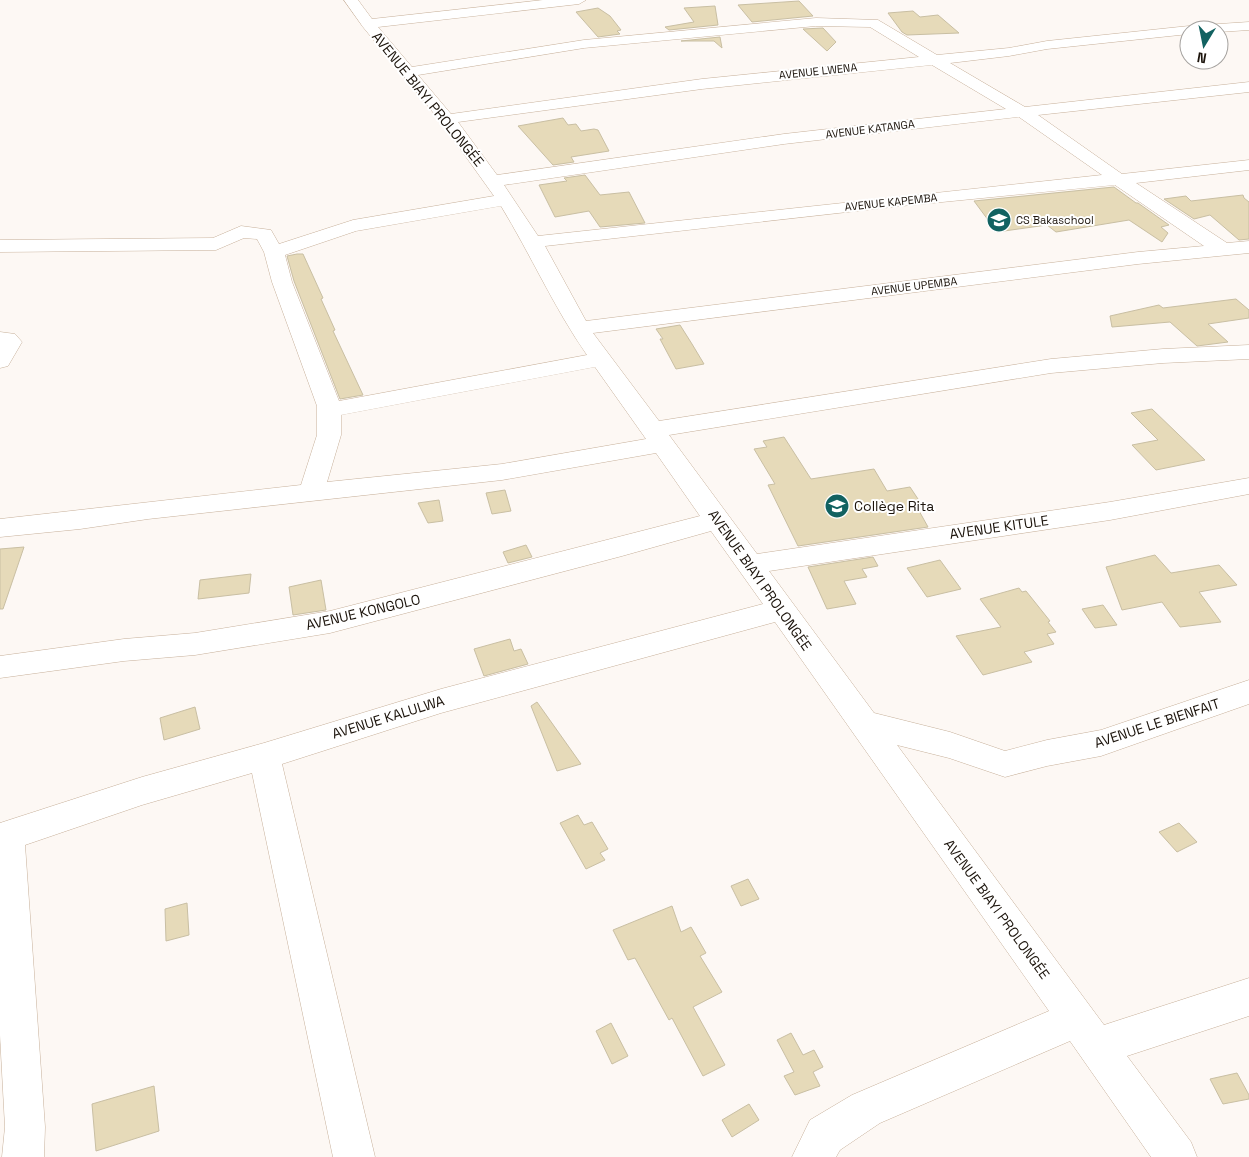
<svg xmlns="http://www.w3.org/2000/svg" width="1249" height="1157" font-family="'Space Grotesk',sans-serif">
<rect width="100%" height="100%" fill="#fdf8f4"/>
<g fill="#e6dab9" stroke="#c9bfa3">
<path d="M799 1 813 16 752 22 738 5Z"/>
<path d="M715 6 718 25 669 30 665 27 694 22 684 8Z"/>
<path d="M598 8 610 16 621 30 617 31 620 34 598 37 576 12Z"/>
<path d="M913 11 920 17 938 15 959 33 907 35 902 32 888 13Z"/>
<path d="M823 28 836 42 827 51 803 29Z"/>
<path d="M720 37 722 48 714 41H681Z"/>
<path d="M563 118 568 125 576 124 581 131 594 129 598 130 609 151 571 157 574 162 553 165 518 126Z"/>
<path d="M585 175 600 195 629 192 645 223 600 227 589 211 555 217 539 185 567 181 564 178Z"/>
<path d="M1114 187 1136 203H1138L1169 225 1161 227 1168 233 1162 242 1129 220 1056 232 1047 225 997 232 974 201Z"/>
<path d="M1243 195 1244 198 1249 202V239L1239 240 1210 215 1194 219 1164 199 1186 196 1191 201Z"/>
<path d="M297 254H303L323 298 321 299 335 330 333 331 363 395 340 399 294 281 287 256Z"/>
<path d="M1236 299 1249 310V318L1208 324 1228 342 1197 346 1170 322 1112 327 1110 316 1159 305 1163 308Z"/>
<path d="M680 325 692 344 704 364 676 369 660 339H663L656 329Z"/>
<path d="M1152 409 1205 460 1156 470 1132 445 1158 440 1131 413Z"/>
<path d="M784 437 811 479 874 469 887 491 910 487 924 508 918 509 928 527 798 546 768 485 775 484 754 449 767 447 763 441Z"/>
<path d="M505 490 511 511 492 514 486 493Z"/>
<path d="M439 500 443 521 428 523 418 503Z"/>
<path d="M526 545 532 557 508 563 503 552Z"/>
<path d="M24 547 3 609H0V549Z"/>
<path d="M1155 555 1171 573 1219 565 1237 585 1199 592 1221 622 1180 627 1162 602 1122 610 1106 567Z"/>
<path d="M873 557 878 566 862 569 867 577 844 581 856 604 827 609 808 567Z"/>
<path d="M940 560 961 589 927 597 907 568Z"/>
<path d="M251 574 249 593 198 599 200 580Z"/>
<path d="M321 580 326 610 293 615 289 587Z"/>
<path d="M1019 588 1022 592 1026 591 1050 621 1048 622 1056 632 1047 634 1054 644 1024 652 1032 662 983 675 956 636 1001 627 980 599Z"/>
<path d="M1103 605 1117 625 1095 628 1082 609Z"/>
<path d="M510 639 514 651 521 649 528 664 484 676 474 649Z"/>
<path d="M537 702 581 764 557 771 531 706Z"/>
<path d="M195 707 200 729 164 740 160 718Z"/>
<path d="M578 815 584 825 592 822 608 849 600 853 605 860 586 869 560 823Z"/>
<path d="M1179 823 1197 842 1177 852 1159 832Z"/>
<path d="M748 879 759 899 741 906 731 886Z"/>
<path d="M187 903 189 935 166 941 165 909Z"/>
<path d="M672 906 681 932 691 927 706 953 700 956 722 992 693 1007 725 1065 703 1076 672 1018 669 1020 635 958 628 960 613 930Z"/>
<path d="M611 1023 628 1056 612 1064 596 1031Z"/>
<path d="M791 1033 803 1055 814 1050 823 1067 813 1072 820 1086 795 1095 784 1076 794 1072 777 1040Z"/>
<path d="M1237 1073 1249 1095V1099L1223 1104 1210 1079Z"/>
<path d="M154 1086 159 1131 96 1151 92 1104Z"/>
<path d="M749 1104 759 1120 732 1137 722 1120Z"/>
</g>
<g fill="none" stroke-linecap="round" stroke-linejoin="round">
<defs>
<g id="minor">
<path d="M344 0H358L372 19 543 0H586L579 4 378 27 412 67 584 40 816 18 878 20 937 55 1009 48 1047 41 1189 26 1249 22V30L1219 32V30H1189V34L1047 49 1009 56 950 63 1025 107 1249 82V92L1038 115 1122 174 1249 160V170L1136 183 1227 243 1249 241V253L1138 264 593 333 659 421 1051 359 1163 349 1249 345V359L1163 363 1051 373 669 435 757 554 1110 502 1249 478V494L1110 520 769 571 874 713 950 732 1005 751 1047 740 1101 730 1249 680V704L1101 756 1047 766 1005 777 949 758 897 745 1104 1025 1249 978V1016L1127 1056 1191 1142 1197 1157H1151L1070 1041 880 1123 840 1150 836 1157H792L810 1120 852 1095 1049 1011 775 622 441 713 282 764 375 1157H333L252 773 142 805 25 845 45 1127 44 1157H2L5 1127 0 1035V823L142 777 264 743 441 689 763 604 711 531 622 556 330 633 195 655 124 661 0 678V656L124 639 195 633 330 611 700 516 656 453 502 480 148 519 80 529 0 537V519L301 485 317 435V406L272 282 264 252 257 239 244 238 216 250 0 252V240L213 238 241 226 271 230 279 244 353 220 494 196 441 122 363 27ZM816 26 870 27 919 57 702 79 451 114 418 75 584 48ZM932 65 1006 109 784 134 497 175 458 122 702 89ZM1019 117 1102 175 538 236 504 185 784 144ZM1115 185 1204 246 1138 252 586 321 545 246 892 207ZM501 206C531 255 554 308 587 355L339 401 292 282 285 255 356 231ZM595 367 646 439 502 464 327 482 341 435V415Z"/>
<path d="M0 332 15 334 22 342 8 366 0 368Z"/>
</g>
</defs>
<use href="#minor" stroke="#c7b09a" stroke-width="1"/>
<use href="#minor" fill="#fff" fill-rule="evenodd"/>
</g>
<defs>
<symbol id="school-disc" viewBox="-11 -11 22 22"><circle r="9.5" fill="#126261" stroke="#fff"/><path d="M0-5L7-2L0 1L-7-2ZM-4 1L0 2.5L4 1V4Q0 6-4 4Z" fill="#fff"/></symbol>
</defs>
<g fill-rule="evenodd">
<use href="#school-disc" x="985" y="206" width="28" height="28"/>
<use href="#school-disc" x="823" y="492" width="28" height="28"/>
</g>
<g text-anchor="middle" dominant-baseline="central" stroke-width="4" stroke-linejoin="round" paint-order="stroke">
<g font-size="11" fill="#1c140c" stroke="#fff">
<text transform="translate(818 71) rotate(-6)">AVENUE LWENA</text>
<text transform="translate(870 129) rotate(-7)">AVENUE KATANGA</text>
<text transform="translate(891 202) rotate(-6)">AVENUE KAPEMBA</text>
<text transform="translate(914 286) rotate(-7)">AVENUE UPEMBA</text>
</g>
<g font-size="11" fill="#1c140c" stroke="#fff" text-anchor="start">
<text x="1016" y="220">CS Bakaschool</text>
</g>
<g font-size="14" fill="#1c140c" stroke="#fff">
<text transform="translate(428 99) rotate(51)">AVENUE BIAYI PROLONGÉE</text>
<text transform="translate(999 527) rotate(-8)">AVENUE KITULE</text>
<text transform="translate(760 580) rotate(55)">AVENUE BIAYI PROLONGÉE</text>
<text transform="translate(363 612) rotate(-13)">AVENUE KONGOLO</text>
<text transform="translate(388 717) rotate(-17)">AVENUE KALULWA</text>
<text transform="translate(1157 723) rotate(-18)">AVENUE LE BIENFAIT</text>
<text transform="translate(997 909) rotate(54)">AVENUE BIAYI PROLONGÉE</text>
</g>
<g font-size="14" fill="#1c140c" stroke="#fff" text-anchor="start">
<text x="854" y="506">Collège Rita</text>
</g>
</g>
<g transform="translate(1204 45) rotate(190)"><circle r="24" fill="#ffffff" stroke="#a4a19e"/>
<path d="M0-4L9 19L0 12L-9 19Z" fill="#126261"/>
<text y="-8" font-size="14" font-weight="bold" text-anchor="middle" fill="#1c140c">N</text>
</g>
</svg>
